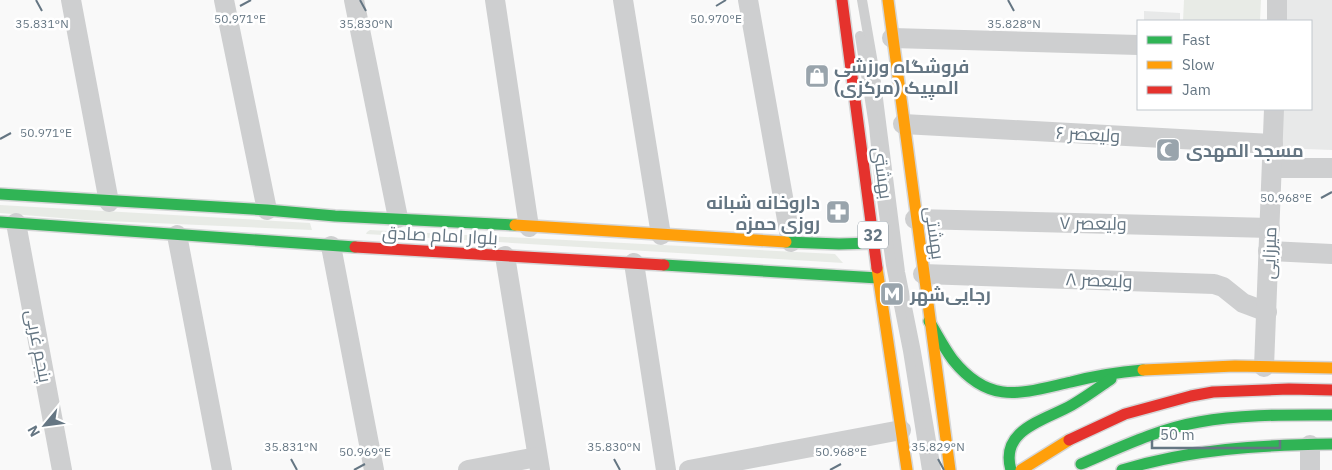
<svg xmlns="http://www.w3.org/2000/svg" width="1332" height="470" font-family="'IBM Plex Sans',Cairo,sans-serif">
<rect width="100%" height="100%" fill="#f9f9f9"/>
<g fill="#e8e9e9">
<path d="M1287 0H1332V150L1280 148 1282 109H1311V21H1286Z"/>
<path d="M1144 11 1180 13V21H1144Z"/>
</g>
<g fill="#e8ebe6">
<path d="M1184 0H1261L1260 21H1183Z"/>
<path d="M0 205 310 223 312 230 85 220 0 213Z"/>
<path d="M370 230 835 254 843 263 366 234 367 232Z"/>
</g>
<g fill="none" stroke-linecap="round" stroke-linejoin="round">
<defs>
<g id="fast">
<path d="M0 194 267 210 335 216 515 225"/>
<path d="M0 222 355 247"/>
<path d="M786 242 839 244 874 243"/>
<path d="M664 265 878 278"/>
<path d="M929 321C937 334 944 348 953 360 990 406 1022 393 1071 382 1094 376 1119 372 1143 370"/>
<path d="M1081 464C1119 448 1158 429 1199 422 1242 414 1288 415 1332 415"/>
<path d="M1011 470C999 429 1046 420 1072 405 1086 397 1098 388 1111 379"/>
<path d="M1122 470C1191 449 1260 445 1332 444"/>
</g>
<g id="slow">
<path d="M888 0 950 470"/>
<path d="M515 225 786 242"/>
<path d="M877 268 907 470"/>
<path d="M1143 370 1235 366 1332 368"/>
<path d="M1021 470 1069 440"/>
</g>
<g id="jam">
<path d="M842 0 877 268"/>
<path d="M355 247 664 265"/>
<path d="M1069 440 1125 414 1191 396 1213 392 1289 389 1332 390"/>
</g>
</defs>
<use href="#fast" stroke="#d5d6d7" stroke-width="14"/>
<use href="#slow" stroke="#d5d6d7" stroke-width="14"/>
<use href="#jam" stroke="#d5d6d7" stroke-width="14"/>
<g stroke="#cecfd0" stroke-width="10">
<path d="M862 0 875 75 900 272 916 352 936 470"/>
<path d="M860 36 874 126 879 177 891 265 908 351 927 470"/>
</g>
<g stroke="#cecfd0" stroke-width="20">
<path d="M71 0 109 202"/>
<path d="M224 0 267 210"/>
<path d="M354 0 398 218"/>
<path d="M495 0 529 227"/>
<path d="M623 0 661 235"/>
<path d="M748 0 791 242"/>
<path d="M1277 21V0"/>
<path d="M892 38 1138 45"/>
<path d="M903 124 1273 144"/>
<path d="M1272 168H1332"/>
<path d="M915 219 1270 228"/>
<path d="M16 223 62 470"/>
<path d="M177 235 222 470"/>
<path d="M331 246 374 470"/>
<path d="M1268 251 1332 254"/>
<path d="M505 256 540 470"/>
<path d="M634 263 666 470"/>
<path d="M923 274 1214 284 1223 287 1243 303 1267 312"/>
<path d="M1264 367 1274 109"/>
<path d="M468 470 537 457"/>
<path d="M689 470 901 430"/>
<path d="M1310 470V445"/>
</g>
<use href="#fast" stroke="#30b455" stroke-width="11"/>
<use href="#slow" stroke="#ff9f0a" stroke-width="11"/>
<use href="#jam" stroke="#e5322d" stroke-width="11"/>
</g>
<path fill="none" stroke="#657683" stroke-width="2" d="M36 0 42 11M360 0 366 11M1008 0 1014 11M240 6 251 0M716 6 726 0M0 139 11 133M1321 198 1332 192M291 459 297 470M614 459 620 470M938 459 944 470M354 470 365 464M830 470 841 464"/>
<defs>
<symbol id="shop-square" viewBox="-11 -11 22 22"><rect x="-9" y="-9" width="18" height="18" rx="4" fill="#99a4ac" stroke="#fff"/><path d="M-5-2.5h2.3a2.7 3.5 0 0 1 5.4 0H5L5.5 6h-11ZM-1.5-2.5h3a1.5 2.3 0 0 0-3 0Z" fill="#fff"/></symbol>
<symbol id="mosque-square" viewBox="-11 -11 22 22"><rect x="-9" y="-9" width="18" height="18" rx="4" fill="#99a4ac" stroke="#fff"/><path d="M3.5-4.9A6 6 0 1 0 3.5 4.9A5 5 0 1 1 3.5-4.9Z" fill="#fff"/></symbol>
<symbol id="pharmacy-square" viewBox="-11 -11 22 22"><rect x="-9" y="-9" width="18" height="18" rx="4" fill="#99a4ac" stroke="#fff"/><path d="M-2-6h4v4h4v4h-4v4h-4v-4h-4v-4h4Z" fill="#fff"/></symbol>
<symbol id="metro-square" viewBox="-11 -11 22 22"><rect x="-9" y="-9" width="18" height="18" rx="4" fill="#99a4ac" stroke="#fff"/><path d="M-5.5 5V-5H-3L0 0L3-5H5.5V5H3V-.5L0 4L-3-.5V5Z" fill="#fff"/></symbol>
</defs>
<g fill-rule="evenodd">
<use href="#shop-square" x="803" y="62" width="28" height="28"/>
<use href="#mosque-square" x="1154" y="136" width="28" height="28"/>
<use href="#pharmacy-square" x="824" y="198" width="28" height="28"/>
<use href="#metro-square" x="878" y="280" width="28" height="28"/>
</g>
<g text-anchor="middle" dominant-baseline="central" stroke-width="5" stroke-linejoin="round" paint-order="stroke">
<rect fill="#fff" stroke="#939fa8" stroke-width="1" x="858" y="221.5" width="30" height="27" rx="4"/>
<g font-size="16" font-weight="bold" fill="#657683">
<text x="873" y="235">32</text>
</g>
<g font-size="18" font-weight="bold" fill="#657683" stroke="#fff" text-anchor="start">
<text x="834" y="66">فروشگاه ورزشی<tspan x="834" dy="21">المپیک (مرکزی)</tspan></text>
<text x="1186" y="150">مسجد المهدی</text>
<text x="820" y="202" text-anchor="end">داروخانه شبانه<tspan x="820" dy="21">روزی حمزه</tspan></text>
<text x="910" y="294">رجایی‌شهر</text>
</g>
<g font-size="18" fill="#657683" stroke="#fff">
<text transform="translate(1088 134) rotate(3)">ولیعصر ۶</text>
<text transform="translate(883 173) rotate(82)">بهشتى</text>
<text transform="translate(1093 223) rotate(1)">ولیعصر ۷</text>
<text transform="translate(935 233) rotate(82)">بهشتی</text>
<text transform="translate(440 235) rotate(3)">بلوار امام صادق</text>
<text transform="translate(1269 253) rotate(-88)">میرزایی</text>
<text transform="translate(1099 280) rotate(2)">ولیعصر ۸</text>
<text transform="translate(39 346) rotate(79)">پنجم غربی</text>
</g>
</g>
<g font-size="12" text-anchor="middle" fill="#657683" stroke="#fff" stroke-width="5" stroke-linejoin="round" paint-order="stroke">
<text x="240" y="23">50.971°E</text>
<text x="716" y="23">50.970°E</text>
<text x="42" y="28">35.831°N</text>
<text x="366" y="28">35.830°N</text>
<text x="1014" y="28">35.828°N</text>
<text x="46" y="137">50.971°E</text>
<text x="1286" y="202">50.968°E</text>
<text x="291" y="451">35.831°N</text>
<text x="614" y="451">35.830°N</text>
<text x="938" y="451">35.829°N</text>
<text x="365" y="456">50.969°E</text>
<text x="841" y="456">50.968°E</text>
</g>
<rect x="1137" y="20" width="175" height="90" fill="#ffffff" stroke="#c1c8cd"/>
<rect x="1147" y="36" width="25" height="8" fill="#30b455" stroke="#c1c8cd"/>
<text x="1182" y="45" font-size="15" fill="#657683">Fast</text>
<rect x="1147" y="61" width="25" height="8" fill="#ff9f0a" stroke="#c1c8cd"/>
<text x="1182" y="70" font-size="15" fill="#657683">Slow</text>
<rect x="1147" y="86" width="25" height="8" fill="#e5322d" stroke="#c1c8cd"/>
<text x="1182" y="95" font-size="15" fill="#657683">Jam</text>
<g transform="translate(45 425) rotate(241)" stroke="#ffffff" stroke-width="4" paint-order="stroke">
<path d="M0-4L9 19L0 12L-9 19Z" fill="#657683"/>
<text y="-8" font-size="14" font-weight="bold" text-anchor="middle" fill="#657683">N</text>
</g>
<path d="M1152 440v8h128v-8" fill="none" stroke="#657683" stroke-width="2.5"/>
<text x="1160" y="440" font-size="15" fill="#657683" stroke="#ffffff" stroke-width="4" paint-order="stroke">50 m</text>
</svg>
